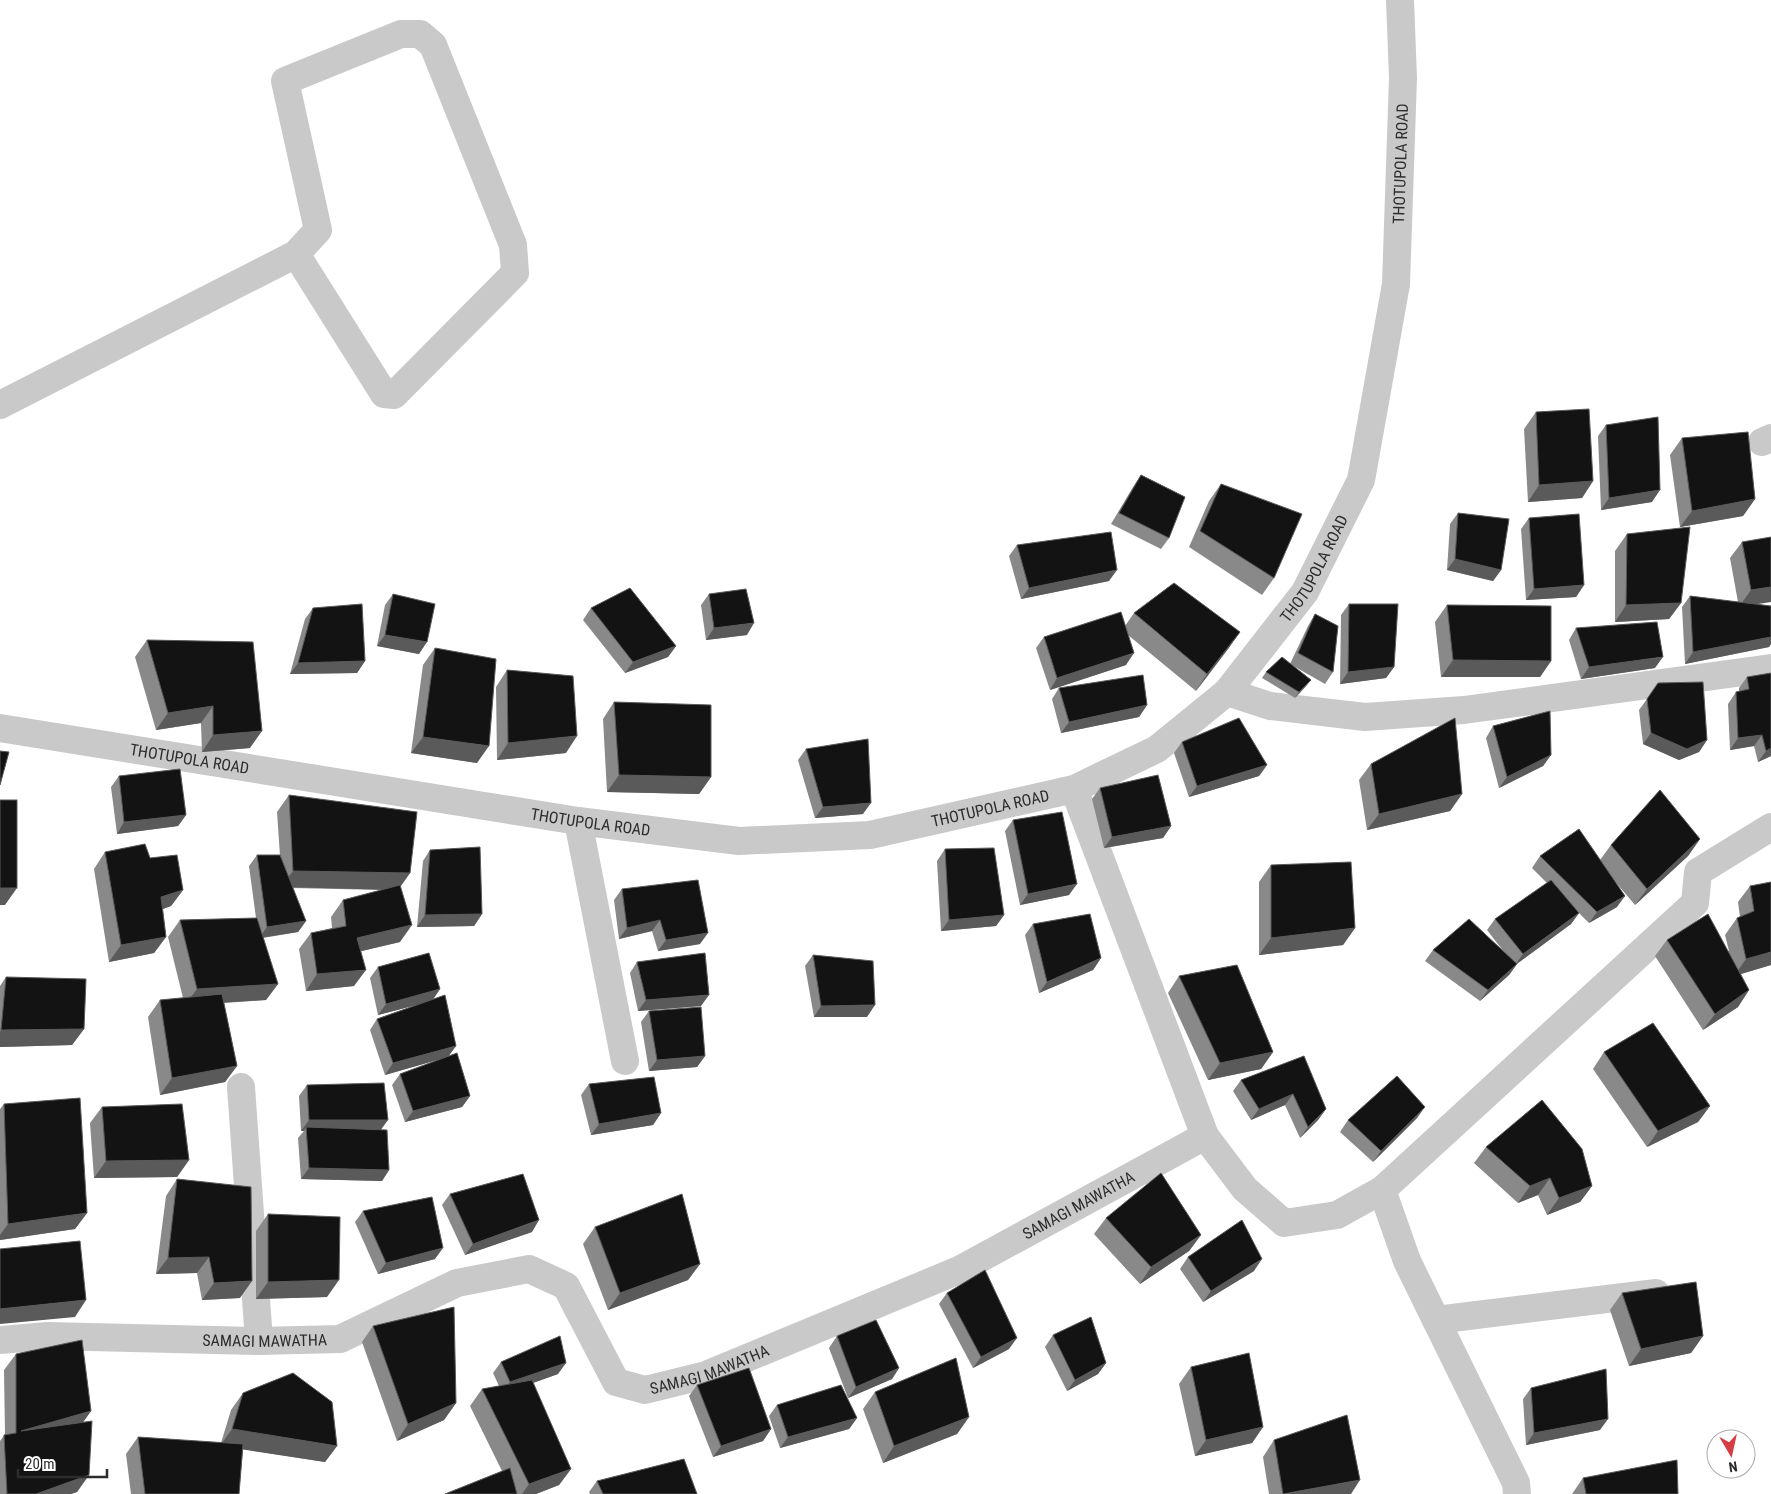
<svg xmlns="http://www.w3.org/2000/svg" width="1771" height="1494" font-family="'Roboto Condensed',sans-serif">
<rect width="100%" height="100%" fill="#fff"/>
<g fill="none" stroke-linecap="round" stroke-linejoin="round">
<g stroke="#c9c9c9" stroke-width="28">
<path d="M0 405 296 254 318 230 285 81 401 34H420L433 45 513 245 515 273 394 395 384 394 296 254"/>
<path d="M1762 442 1771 438"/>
<path d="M1227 692 1270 706 1365 717 1464 710 1771 668"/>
<path id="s1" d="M0 728 578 821 739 841 870 835 1074 789 1157 749 1227 692 1305 592 1361 480 1396 284 1403 78 1400 0"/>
<path d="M1074 789 1205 1136 1245 1189 1284 1223 1337 1215 1382 1190 1695 903 1698 872 1771 827"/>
<path d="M578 821 625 1061"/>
<path d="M241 1087 259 1341"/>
<path d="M1382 1190 1407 1261 1516 1483 1517 1494"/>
<path d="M1436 1320 1656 1293"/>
<path id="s2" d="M0 1340 48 1336 259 1341 340 1339 457 1283 529 1269 566 1286 616 1382 645 1390 706 1375 959 1270 1205 1136"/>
</g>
</g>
<g fill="#898989">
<path d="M1536 412 1593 481 1582 498 1528 502 1524 429Z"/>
<path d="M1606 425 1652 502 1601 510 1598 436Z"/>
<path d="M1682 438 1755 499 1743 516 1680 527 1670 455Z"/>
<path d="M1141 475 1169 538 1161 549 1111 524 1133 487Z"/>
<path d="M1221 484 1274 578 1262 595 1189 547 1209 501Z"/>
<path d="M1458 513 1501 570 1493 581 1447 570 1450 524Z"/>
<path d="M1529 518 1584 585 1576 597 1526 600 1521 529Z"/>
<path d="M1627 534 1681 603 1669 619 1615 622V551Z"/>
<path d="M1742 542 1755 604 1771 606V644L1769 647 1685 664 1682 607 1690 596 1738 602 1730 558Z"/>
<path d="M1017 545 1109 581 1021 599 1009 556Z"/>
<path d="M393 594 419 654 377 646 385 605Z"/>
<path d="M709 594 747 635 706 640 701 605Z"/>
<path d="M1349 604 1394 667 1386 678 1340 684 1341 615Z"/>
<path d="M1447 605 1551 661 1540 677H1441L1435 622Z"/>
<path d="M313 608 365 661 357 673 290 674 305 619Z"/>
<path d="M591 608 676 646 668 657 625 673 583 620Z"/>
<path d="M1134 613 1240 632 1228 649 1196 691 1128 635 1126 665 1050 690 1036 648 1044 637 1125 626Z"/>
<path d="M1315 614 1333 672 1325 684 1290 664 1308 626Z"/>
<path d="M1576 628 1655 668 1581 679 1569 640Z"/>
<path d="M147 640 253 642 250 748 202 752 201 723 156 730 135 657Z"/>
<path d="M435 648 477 763 411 753 423 665Z"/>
<path d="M507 670 566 753 497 760 496 687Z"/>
<path d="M1266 672 1307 685 1295 698 1262 678Z"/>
<path d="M1771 673V756L1758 762 1754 746 1730 750 1728 704 1736 692 1739 691V688L1747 677Z"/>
<path d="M1059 688 1147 705 1139 717 1061 733 1052 699Z"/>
<path d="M1647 699 1707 740 1699 752 1679 760 1643 744 1639 710Z"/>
<path d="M614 702 711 777 699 794 607 792 603 719Z"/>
<path d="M1493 726 1551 755 1543 766 1499 788 1486 738Z"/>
<path d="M1182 742 1267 765 1259 776 1189 797 1174 753Z"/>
<path d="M806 749 863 814 815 818 798 760Z"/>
<path d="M1371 764 1462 794 1450 811 1367 830 1359 780Z"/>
<path d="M119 776 186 815 178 826 117 834 111 787Z"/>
<path d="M1100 788 1171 826 1163 838 1104 848 1092 799Z"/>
<path d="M289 795 410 873 400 887V942L361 951 354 986 306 991 299 949 311 933 332 928 331 917 343 900 382 890 292 888 306 921 298 932 263 938 278 984 266 1000 224 1003 237 1066 225 1082 160 1095 148 1017 160 1000 183 998 168 937 180 920 256 918 249 866 257 855 280 856 277 812Z"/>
<path d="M1013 820 1069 895 1020 905 1005 831Z"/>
<path d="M1700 839 1688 856 1635 905 1613 879 1617 907 1589 923 1579 913 1571 924 1517 964 1509 975 1480 1001 1425 961 1433 950 1504 952 1487 930 1495 919 1547 883 1532 868 1540 856 1600 860 1611 845Z"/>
<path d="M945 849 1004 915 996 926 941 931 937 861Z"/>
<path d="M430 850 482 914 474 926 417 927 423 861Z"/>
<path d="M105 852 150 858 183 890 171 906 163 909 166 937 154 953 109 962 94 869Z"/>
<path d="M1271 865 1355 928 1343 945 1259 955V882Z"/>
<path d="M1750 886 1771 965 1741 974 1749 990 1738 1007 1703 1030 1655 956 1667 940 1729 951 1725 935 1737 918 1740 917 1738 902Z"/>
<path d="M622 889 700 944 658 951 652 931 619 939 614 900Z"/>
<path d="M1033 924 1101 958 1093 970 1039 993 1025 935Z"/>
<path d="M813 955 867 1017H814L805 966Z"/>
<path d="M637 962 701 1006 638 1011 630 973Z"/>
<path d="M378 967 440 989 433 999 456 1046 448 1056 470 1096 462 1107 405 1122 392 1085 400 1074 443 1058 385 1075 370 1030 377 1019 416 1005 378 1015 370 978Z"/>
<path d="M1179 976 1273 1052 1261 1069 1208 1080 1168 993Z"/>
<path d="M6 977 84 1029 72 1045 0 1047V986Z"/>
<path d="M649 1011 705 1056 697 1067 649 1071 641 1022Z"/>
<path d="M1604 1052 1710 1106 1698 1122 1647 1147 1593 1069Z"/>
<path d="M1304 1056 1326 1109 1318 1120 1300 1138 1285 1105 1251 1120 1233 1091 1241 1080Z"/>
<path d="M589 1084 661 1113 653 1125 591 1135 581 1095Z"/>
<path d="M307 1085 381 1130 389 1170 382 1181 301 1179 298 1138 304 1131H301L299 1096Z"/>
<path d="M4 1104 87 1213 75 1229 0 1240V1109Z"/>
<path d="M102 1107 189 1160 177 1177 94 1178 90 1123Z"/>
<path d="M1417 1118 1373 1162 1340 1132 1348 1120Z"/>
<path d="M1486 1147 1592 1186 1580 1202 1547 1215 1538 1195 1518 1203 1474 1163Z"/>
<path d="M177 1179 240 1298 202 1300 197 1273 156 1274 166 1196Z"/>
<path d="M450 1194 532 1232 465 1255 442 1205Z"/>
<path d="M363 1211 435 1259 378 1274 355 1222Z"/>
<path d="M268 1214 327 1297 256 1299V1231Z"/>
<path d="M1106 1218 1201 1235 1189 1251 1140 1284 1094 1234Z"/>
<path d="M595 1227 700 1264 688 1280 608 1310 583 1244Z"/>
<path d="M1188 1257 1254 1271 1203 1302 1180 1269Z"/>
<path d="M947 1293 1009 1349 973 1368 939 1304Z"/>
<path d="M1622 1293 1703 1336 1691 1353 1629 1366 1610 1310Z"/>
<path d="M373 1326 456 1403 444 1420 397 1441 362 1342Z"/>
<path d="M1053 1335 1106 1363 1098 1374 1067 1391 1045 1347Z"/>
<path d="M837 1336 899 1368 892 1379 848 1398 829 1348Z"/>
<path d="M16 1354 91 1411 83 1422 89 1475 77 1492 71 1494H0V1441L5 1434 4 1370Z"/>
<path d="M501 1362 558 1374 533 1383 571 1469 559 1485 536 1494H445L502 1471 470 1406 482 1389 499 1386 493 1373Z"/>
<path d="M1191 1367 1263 1427 1252 1443 1195 1456 1179 1384Z"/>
<path d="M697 1385 771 1429 763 1441 713 1457 689 1396Z"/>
<path d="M1531 1388 1600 1430 1526 1445 1523 1399Z"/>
<path d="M875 1392 969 1417 957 1434 883 1463 863 1409Z"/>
<path d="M243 1393 337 1446 325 1462 243 1449 239 1494H131L126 1454 138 1437 221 1443 231 1410Z"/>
<path d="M777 1405 857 1418 849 1429 780 1448 769 1416Z"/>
<path d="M1274 1440 1351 1494H1269L1263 1457Z"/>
<path d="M1583 1478 1678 1494H1572Z"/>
<path d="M597 1481 697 1494H590L589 1492Z"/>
</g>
<g fill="#5a5a5a">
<path d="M1593 481 1582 498 1528 502 1539 485Z"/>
<path d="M1660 490 1652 502 1601 510 1609 498Z"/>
<path d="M1755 499 1743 516 1680 527 1692 511Z"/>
<path d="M1455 559 1501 570 1493 581 1447 570Z"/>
<path d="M1117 570 1109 581 1021 599 1029 588Z"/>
<path d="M1584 585 1576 597 1526 600 1534 589Z"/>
<path d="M1771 587V602L1739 607 1751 590Z"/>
<path d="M1681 603 1669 619 1615 622 1626 605Z"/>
<path d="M754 623 747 635 706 640 714 628Z"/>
<path d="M1240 632 1228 649 1196 691 1207 674Z"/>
<path d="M385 635 427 642 419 654 377 646Z"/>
<path d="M1771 637V644L1769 647 1685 664 1693 652Z"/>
<path d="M676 646 668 657 625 673 633 662Z"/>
<path d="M1134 653 1126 665 1050 690 1057 678Z"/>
<path d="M1663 657 1655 668 1581 679 1589 667Z"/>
<path d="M1453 660 1551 661 1540 677H1441Z"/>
<path d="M365 661 357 673 290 674 298 663Z"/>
<path d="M1394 667 1386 678 1340 684 1348 672Z"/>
<path d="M1311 680 1307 685 1295 698 1299 692Z"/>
<path d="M1147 705 1139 717 1061 733 1069 722Z"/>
<path d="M213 706 201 723 156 730 168 713Z"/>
<path d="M262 731 250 748 202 752 213 735Z"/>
<path d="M1651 733 1707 740 1699 752 1679 760 1643 744Z"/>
<path d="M1762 735 1754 746 1730 750 1738 738Z"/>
<path d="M577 736 566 753 497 760 508 743Z"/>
<path d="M423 737 489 746 477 763 411 753Z"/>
<path d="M1771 748V756L1758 762 1766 751Z"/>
<path d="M1551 755 1543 766 1499 788 1507 777Z"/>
<path d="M1267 765 1259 776 1189 797 1197 786Z"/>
<path d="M619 775 711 777 699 794 607 792Z"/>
<path d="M1462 794 1450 811 1367 830 1379 814Z"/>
<path d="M871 803 863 814 815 818 823 807Z"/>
<path d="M186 815 178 826 117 834 124 822Z"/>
<path d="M1171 826 1163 838 1104 848 1112 837Z"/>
<path d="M1700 839 1688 856 1635 905 1647 889Z"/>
<path d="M293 871 410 873 398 890 281 887Z"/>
<path d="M1077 884 1069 895 1020 905 1028 894Z"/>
<path d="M0 888H17L5 905H0Z"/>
<path d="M183 890 171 906 149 914 161 897Z"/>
<path d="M1625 896 1617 907 1589 923 1597 912Z"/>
<path d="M1579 913 1571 924 1515 965 1523 954Z"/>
<path d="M482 914 474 926 417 927 425 915Z"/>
<path d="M1004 915 996 926 941 931 949 920Z"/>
<path d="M660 920 652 931 619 939 627 928Z"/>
<path d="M306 921 298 932 259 938 267 927Z"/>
<path d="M412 925 400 942 345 955 357 938Z"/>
<path d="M1355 928 1343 945 1259 955 1271 938Z"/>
<path d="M708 933 700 944 658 951 666 940Z"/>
<path d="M166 937 154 953 109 962 121 945Z"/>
<path d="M1771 952V965L1734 976 1746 959Z"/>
<path d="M1101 958 1093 970 1039 993 1047 982Z"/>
<path d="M1517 964 1509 975 1480 1001 1488 990Z"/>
<path d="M366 970 354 986 306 991 317 974Z"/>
<path d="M278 984 266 1000 185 1005 197 989Z"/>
<path d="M440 989 432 1001 378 1015 386 1004Z"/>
<path d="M1749 990 1738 1007 1703 1030 1715 1014Z"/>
<path d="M709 995 701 1006 638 1011 646 1000Z"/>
<path d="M875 1005 867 1017H814L821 1006Z"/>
<path d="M84 1029 72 1045 0 1047V1032L1 1030Z"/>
<path d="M456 1046 448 1057 385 1075 393 1063Z"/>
<path d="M1273 1052 1261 1069 1208 1080 1220 1063Z"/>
<path d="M705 1056 697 1067 649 1071 657 1060Z"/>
<path d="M237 1066 225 1082 160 1095 172 1078Z"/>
<path d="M1293 1094 1285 1105 1251 1120 1259 1109Z"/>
<path d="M470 1096 462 1107 405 1122 413 1111Z"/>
<path d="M1710 1106 1698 1122 1647 1147 1658 1131Z"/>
<path d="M1425 1107 1417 1118 1373 1162 1381 1151Z"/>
<path d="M1326 1109 1318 1120 1300 1138 1308 1127Z"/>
<path d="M661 1113 653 1125 591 1135 599 1124Z"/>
<path d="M309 1120H388L380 1131 306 1127 304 1131H301Z"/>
<path d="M189 1160 177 1177 94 1178 106 1161Z"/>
<path d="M309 1168 389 1170 382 1181 301 1179Z"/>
<path d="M1550 1178 1538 1195 1518 1203 1530 1186Z"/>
<path d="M1592 1186 1580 1202 1547 1215 1559 1198Z"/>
<path d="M87 1213 75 1229 0 1240V1235L8 1224Z"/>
<path d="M539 1220 532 1232 465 1255 473 1244Z"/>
<path d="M1201 1235 1189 1251 1140 1284 1151 1267Z"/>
<path d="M443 1248 435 1259 378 1274 386 1263Z"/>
<path d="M209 1257 197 1273 156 1274 168 1258Z"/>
<path d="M1262 1259 1254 1271 1203 1302 1211 1291Z"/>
<path d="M700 1264 688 1280 608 1310 620 1293Z"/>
<path d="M339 1280 327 1297 256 1299 268 1282Z"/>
<path d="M252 1281 240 1298 202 1300 214 1283Z"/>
<path d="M86 1300 75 1317 0 1324V1309Z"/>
<path d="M1703 1336 1691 1353 1629 1366 1641 1349Z"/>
<path d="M1017 1338 1009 1349 973 1368 981 1357Z"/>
<path d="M566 1363 558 1374 502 1394 510 1382Z"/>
<path d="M1106 1363 1098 1374 1067 1391 1075 1380Z"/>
<path d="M899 1368 892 1379 848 1398 856 1387Z"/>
<path d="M456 1403 444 1420 397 1441 408 1424Z"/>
<path d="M91 1411 79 1428 21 1431Z"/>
<path d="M969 1417 957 1434 883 1463 894 1446Z"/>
<path d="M857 1418 849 1429 780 1448 788 1437Z"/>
<path d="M1608 1419 1600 1430 1526 1445 1534 1433Z"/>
<path d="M1263 1427 1252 1443 1195 1456 1206 1440Z"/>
<path d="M232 1429 337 1446 325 1462 220 1446Z"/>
<path d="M771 1429 763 1441 713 1457 721 1446Z"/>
<path d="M571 1469 559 1485 536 1494H522L529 1484Z"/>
<path d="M89 1475 77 1492 71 1494H36Z"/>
<path d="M1360 1480 1351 1494H1286Z"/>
</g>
<g fill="#131313" stroke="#5a5a5a">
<path d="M1589 409 1593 481 1539 485 1536 412Z"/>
<path d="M1658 417 1660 490 1609 498 1606 425Z"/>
<path d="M1748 432 1755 499 1692 511 1682 438Z"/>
<path d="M1141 475 1185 497 1169 538 1119 513Z"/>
<path d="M1221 484 1302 514 1274 578 1200 531Z"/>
<path d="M1458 513 1509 519 1501 570 1455 559Z"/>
<path d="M1579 514 1584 585 1534 589 1529 518Z"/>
<path d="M1690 527 1681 603 1626 605 1627 534Z"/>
<path d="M1111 532 1117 570 1029 588 1017 545Z"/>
<path d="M1771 537V587L1751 590 1742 542Z"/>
<path d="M1174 583 1240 632 1207 674 1134 613Z"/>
<path d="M630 588 676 646 633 662 591 608Z"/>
<path d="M746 589 754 623 714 628 709 594Z"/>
<path d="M393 594 435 604 427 642 385 635Z"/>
<path d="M1690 596 1771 606V637L1693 652Z"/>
<path d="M362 604 365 661 298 663 313 608Z"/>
<path d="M1349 604H1398L1394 667 1348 672Z"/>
<path d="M1447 605 1551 606V661L1453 660Z"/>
<path d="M1121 612 1134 653 1057 678 1044 637Z"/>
<path d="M1315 614 1338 626 1333 672 1298 653Z"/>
<path d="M1657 622 1663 657 1589 667 1576 628Z"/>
<path d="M147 640 253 642 262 731 213 735V706L168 713Z"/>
<path d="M435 648 496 659 489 746 423 737Z"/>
<path d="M1282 657 1311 680 1299 692 1266 672Z"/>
<path d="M507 670 573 676 577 736 508 743Z"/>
<path d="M1771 673V748L1766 751 1762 735 1738 738 1736 692 1749 689 1747 677Z"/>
<path d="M1143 675 1147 705 1069 722 1059 688Z"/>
<path d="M1703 682 1707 740 1687 749 1651 733 1647 699 1658 683Z"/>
<path d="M614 702 711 705V777L619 775Z"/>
<path d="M1550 711 1551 755 1507 777 1493 726Z"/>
<path d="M1239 718 1267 765 1197 786 1182 742Z"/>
<path d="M1455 718 1462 794 1379 814 1371 764Z"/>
<path d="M868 739 871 803 823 807 806 749Z"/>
<path d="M0 751 9 752 0 785Z"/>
<path d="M180 769 186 815 124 822 119 776Z"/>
<path d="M1158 775 1171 826 1112 837 1100 788Z"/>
<path d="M1660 790 1700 839 1647 889 1611 845Z"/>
<path d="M289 795 417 812 410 873 293 871Z"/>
<rect x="0" y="800" width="17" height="88"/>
<path d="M1062 812 1077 884 1028 894 1013 820Z"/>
<path d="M1579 829 1625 896 1597 912 1540 856Z"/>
<path d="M145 844 150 858 177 855 183 890 161 897 166 937 121 945 105 852Z"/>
<path d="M480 847 482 914 425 915 430 850Z"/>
<path d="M994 848 1004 915 949 920 945 849Z"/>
<path d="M257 855H280L306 921 267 927Z"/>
<path d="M1351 862 1355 928 1271 938V865Z"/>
<path d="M698 880 708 933 666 940 660 920 627 928 622 889Z"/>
<path d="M1551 880 1579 913 1523 954 1495 919Z"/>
<path d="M1771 882V952L1746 959 1737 918 1754 911 1750 886Z"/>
<path d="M400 885 412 925 357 938 366 970 317 974 311 933 346 926 343 900Z"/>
<path d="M1090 914 1101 958 1047 982 1033 924Z"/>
<path d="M1708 914 1749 990 1715 1014 1667 940Z"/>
<path d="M257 918 278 984 197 989 180 920Z"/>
<path d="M1469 919 1517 964 1488 990 1433 950Z"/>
<path d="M429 953 440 989 386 1004 378 967Z"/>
<path d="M705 953 709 995 646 1000 637 962Z"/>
<path d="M813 955 873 961 875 1005 821 1006Z"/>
<path d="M1237 965 1273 1052 1220 1063 1179 976Z"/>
<path d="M6 977 86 979 84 1029 1 1030Z"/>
<path d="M222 994 237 1066 172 1078 160 1000Z"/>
<path d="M445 995 456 1046 393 1063 377 1019Z"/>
<path d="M701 1007 705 1056 657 1060 649 1011Z"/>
<path d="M1653 1023 1710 1106 1658 1131 1604 1052Z"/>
<path d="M457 1053 470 1096 413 1111 400 1074Z"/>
<path d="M1304 1056 1326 1109 1308 1127 1293 1094 1259 1109 1241 1080Z"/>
<path d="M1397 1076 1425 1107 1381 1151 1348 1120Z"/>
<path d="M654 1077 661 1113 599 1124 589 1084Z"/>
<path d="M384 1083 388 1120H309L307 1085Z"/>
<path d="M80 1098 87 1213 8 1224 4 1104Z"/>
<path d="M1542 1100 1582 1149 1592 1186 1559 1198 1550 1178 1530 1186 1486 1147Z"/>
<path d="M182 1104 189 1160 106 1161 102 1107Z"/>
<path d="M306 1127 387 1130 389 1170 309 1168Z"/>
<path d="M1161 1173 1201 1235 1151 1267 1106 1218Z"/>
<path d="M523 1174 539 1220 473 1244 450 1194Z"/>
<path d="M177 1179 251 1187 252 1281 214 1283 209 1257 168 1258Z"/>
<path d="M682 1194 700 1264 620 1293 595 1227Z"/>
<path d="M432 1197 443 1248 386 1263 363 1211Z"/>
<path d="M268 1214 340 1217 339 1280 268 1282Z"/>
<path d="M1242 1220 1262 1259 1211 1291 1188 1257Z"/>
<path d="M80 1241 86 1300 0 1309V1249Z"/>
<path d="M985 1270 1017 1338 981 1357 947 1293Z"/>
<path d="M1696 1282 1703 1336 1641 1349 1622 1293Z"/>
<path d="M454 1307 456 1403 408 1424 373 1326Z"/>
<path d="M1091 1317 1106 1363 1075 1380 1053 1335Z"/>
<path d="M876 1320 899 1368 856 1387 837 1336Z"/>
<path d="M560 1336 566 1363 510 1382 501 1362Z"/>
<path d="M82 1340 91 1411 21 1431 92 1421 89 1475 36 1494H7L4 1435 16 1433V1354Z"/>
<path d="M1249 1353 1263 1427 1206 1440 1191 1367Z"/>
<path d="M956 1358 969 1417 894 1446 875 1392Z"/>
<path d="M749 1368 771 1429 721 1446 697 1385Z"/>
<path d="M1606 1369 1608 1419 1534 1433 1531 1388Z"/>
<path d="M293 1373 332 1402 337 1446 232 1429 243 1393Z"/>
<path d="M532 1380 571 1469 529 1484 482 1389Z"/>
<path d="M841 1385 857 1418 788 1437 777 1405Z"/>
<path d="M1347 1415 1360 1480 1283 1494 1274 1440Z"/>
<path d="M138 1437 243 1444 239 1494H145Z"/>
<path d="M684 1459 697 1494H603L597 1481Z"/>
<path d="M1677 1460 1678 1494H1586L1583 1478Z"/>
<path d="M510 1468 517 1494H445Z"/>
</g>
<g text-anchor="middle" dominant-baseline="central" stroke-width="5" stroke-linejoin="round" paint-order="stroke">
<g font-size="16" fill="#2c2c2c" stroke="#fff">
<text stroke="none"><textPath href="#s1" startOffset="1842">THOTUPOLA ROAD</textPath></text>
<text stroke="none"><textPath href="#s1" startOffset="1422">THOTUPOLA ROAD</textPath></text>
<text stroke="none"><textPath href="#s1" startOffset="192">THOTUPOLA ROAD</textPath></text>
<text stroke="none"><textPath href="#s1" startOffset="1002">THOTUPOLA ROAD</textPath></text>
<text stroke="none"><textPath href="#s1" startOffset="598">THOTUPOLA ROAD</textPath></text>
<text stroke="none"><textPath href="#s2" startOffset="1195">SAMAGI MAWATHA</textPath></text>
<text stroke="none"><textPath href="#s2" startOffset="265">SAMAGI MAWATHA</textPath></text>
<text stroke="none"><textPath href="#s2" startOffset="790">SAMAGI MAWATHA</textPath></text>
</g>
</g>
<g transform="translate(1731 1454) rotate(171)"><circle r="24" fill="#ffffff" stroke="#ababab"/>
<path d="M0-4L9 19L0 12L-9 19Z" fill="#d43d44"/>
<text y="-8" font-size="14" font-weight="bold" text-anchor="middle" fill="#2c2c2c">N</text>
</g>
<path d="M18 1469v8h89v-8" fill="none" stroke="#2c2c2c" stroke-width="2.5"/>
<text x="25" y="1469" font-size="15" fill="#2c2c2c" stroke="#ffffff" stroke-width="4" paint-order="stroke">20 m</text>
</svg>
